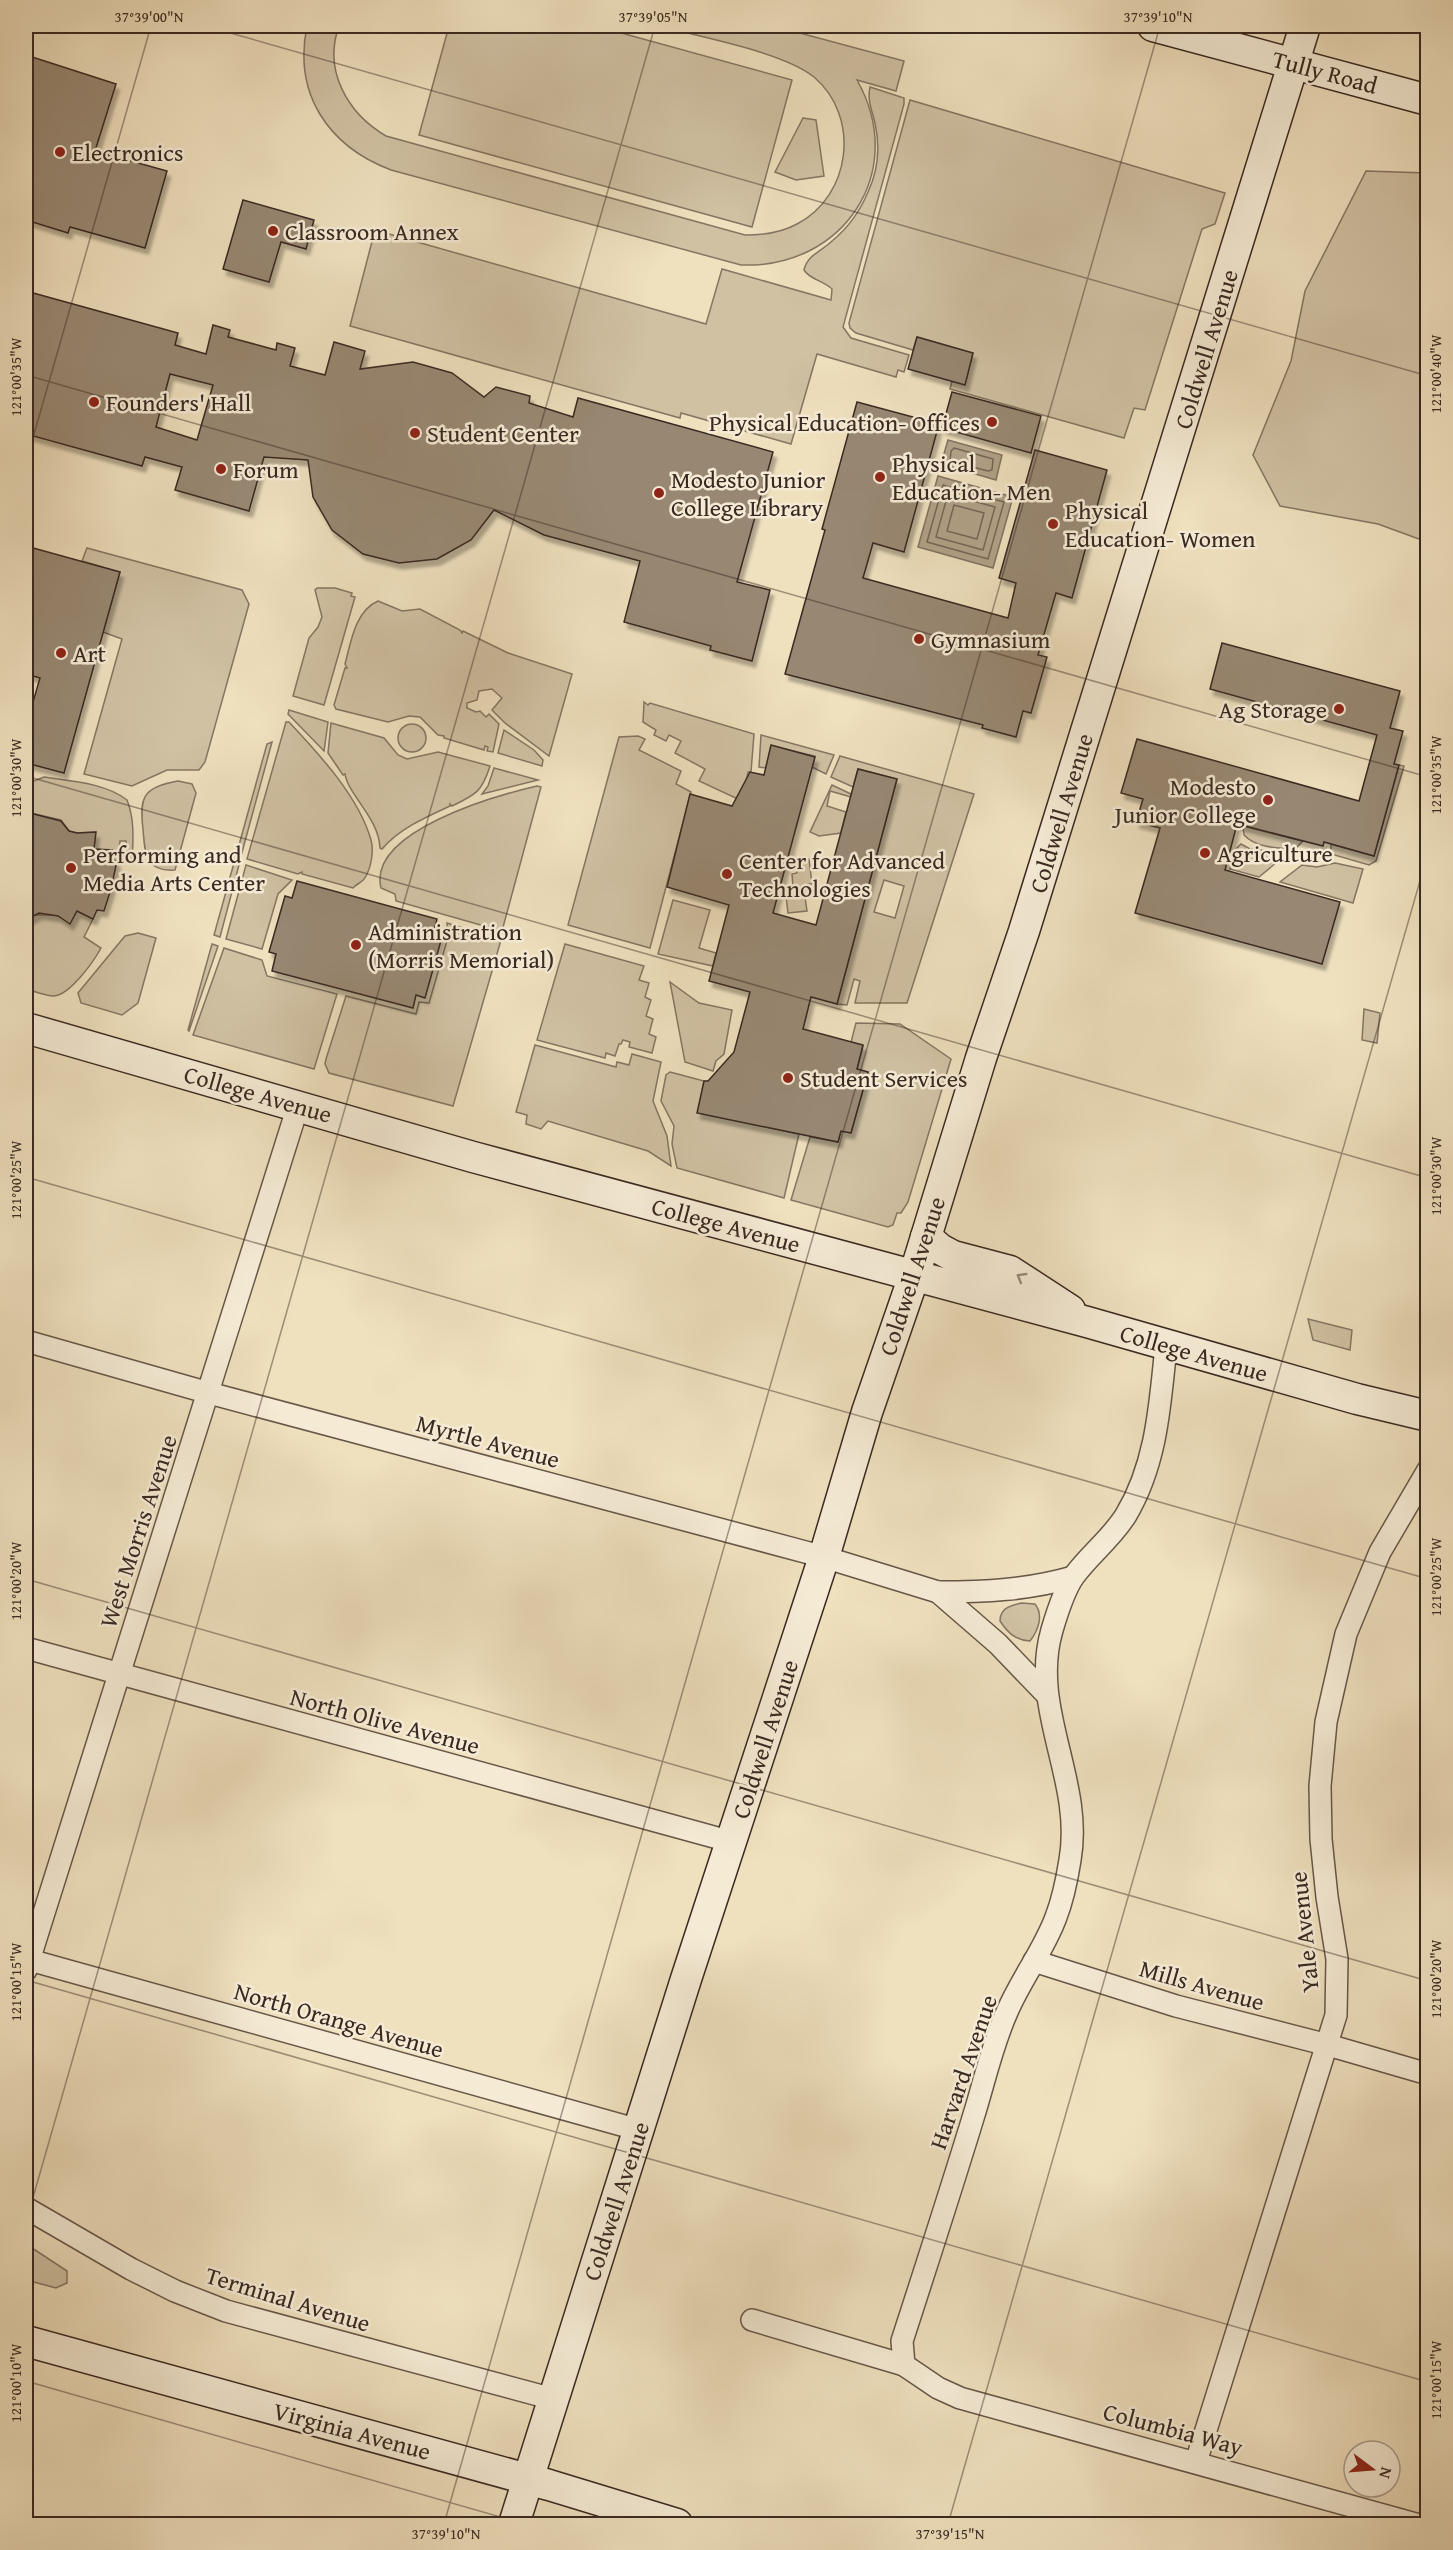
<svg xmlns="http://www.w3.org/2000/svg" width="1453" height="2550" font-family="'Gentium Book Plus',serif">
<defs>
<filter id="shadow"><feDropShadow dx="3.5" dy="6" stdDeviation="1.5" flood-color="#0004"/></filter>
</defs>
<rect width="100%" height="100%" fill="#efe0be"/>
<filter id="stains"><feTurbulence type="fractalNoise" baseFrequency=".00333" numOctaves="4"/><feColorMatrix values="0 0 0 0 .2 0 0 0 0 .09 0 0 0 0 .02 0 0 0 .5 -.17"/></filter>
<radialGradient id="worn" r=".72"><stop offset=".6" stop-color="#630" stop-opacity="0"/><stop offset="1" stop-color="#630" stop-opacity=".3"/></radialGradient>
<g fill="#d0c1a3" stroke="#857562" stroke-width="1.5" fill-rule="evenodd">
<path d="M307 26H339C323 70 347 113 386 136L745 235C763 235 781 233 797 224 851 196 861 117 814 77 783 52 700 37 659 26H774L904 61 896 91 857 80C909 172 843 269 741 265L391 170C328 146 293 94 307 26Z"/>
<path d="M449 26H596L792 80 752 227 419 135Z"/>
<path d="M870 87 904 98V104L843 327 851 338 909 355 904 372 898 370 896 377 817 354 791 444 681 413 680 418 350 326 375 230 706 324 722 269 831 300 832 289C823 280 810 280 804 270 807 255 822 251 832 241 848 228 860 211 868 192 878 171 880 146 875 123 872 110 867 100 870 87Z"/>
<path d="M910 100 1225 193 1215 224 1202 229 1145 410 1134 408 1124 438 950 389 952 381 965 384 973 353 917 337 913 350 856 333 850 328 849 323Z"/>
<path d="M803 118 816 120 824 176 796 180 775 172Z"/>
<path d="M1366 171 1427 173V542L1378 524 1280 506 1253 455 1291 361 1305 291Z"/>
<path d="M87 548 242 590 249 604 205 762 199 770H167L132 786 84 774 122 639 103 632 120 572 82 561Z"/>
<path d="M317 588H335L352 593 351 596 355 597 324 705 293 696 309 638 318 627 322 617 315 590Z"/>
<path d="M378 601 402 611 420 609 460 630 462 633 463 631 508 653 572 674 549 756 505 723 492 710 502 698 492 689 479 691 477 700 467 703V708L476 712 480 711 486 717 489 714 499 724 493 752 487 751 488 747 485 746 484 750 444 738V736L438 735 420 717 409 716 388 722 336 709 334 705 345 668H347L345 664C351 642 355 611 378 601Z"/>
<path d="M644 702 648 705 650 703 754 734 751 772H748L742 801 699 781 705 769 675 753 681 741 669 735 666 741 654 735 656 730 643 722Z"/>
<path d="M289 710 328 722 324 751 288 714Z"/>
<path d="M286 722H289C319 754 359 797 371 840 374 851 371 867 366 876 363 883 357 883 353 888L302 874V872L298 874 247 859Z"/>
<path d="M331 723 384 738 398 755 407 759 438 752 490 766C482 792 475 795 452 806L450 804V806C426 817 399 829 382 849L380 848C379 818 348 795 345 774L343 775 328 753Z"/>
<circle cx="412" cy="738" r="14"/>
<path d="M504 730 534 750 543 760 542 766 498 753Z"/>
<path d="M761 735 834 755 826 774 812 767 815 756 772 746 766 768 759 767Z"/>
<path d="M638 736 645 739 639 750 681 771 676 784 691 792 650 948 568 925 619 737Z"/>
<path d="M272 742 241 856 237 860 239 865 220 937 214 935 267 744Z"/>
<path d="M840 756 974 794 907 1003H855L860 981 854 979 847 1005 837 1004 897 779 858 769 853 787 831 777ZM884 880 904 886 895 918 874 912Z"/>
<path d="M1399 765 1404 766 1376 861 1369 865 1331 854V844L1374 856Z"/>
<path d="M494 768 538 780 482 794 488 786Z"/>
<path d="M44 777C71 781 105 783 127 800 135 820 133 841 132 862H125L126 841H120L119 851 94 849 95 832 77 833 69 831 61 820 26 812V784Z"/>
<path d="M178 781 192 784 196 793 175 870C144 872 145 852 143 829 139 796 144 787 178 781Z"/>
<path d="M832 785 851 794V797L830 791 827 806 846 812 841 833 819 836 810 832Z"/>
<path d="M537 786 541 787 502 931 396 901 395 894 381 888C367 831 498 795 537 786Z"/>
<path d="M1243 826 1302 841H1303L1295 849C1277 848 1256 848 1244 835Z"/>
<path d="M1241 844 1250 849 1288 853 1259 877 1230 869 1236 849Z"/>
<path d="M809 859 812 884H808V889L804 890 807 911 788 913 785 888 793 887 792 874 797 873 796 861Z"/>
<path d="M1335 863 1363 869 1353 903 1280 882 1302 865 1317 867Z"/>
<path d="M246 865 292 880 278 894 262 949 226 939Z"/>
<path d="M673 900 710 910 699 948 716 953 713 966 658 954Z"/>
<path d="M77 911 93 919 84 937 101 948C94 961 70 995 54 996 45 996 34 991 26 989V915H54Z"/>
<path d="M447 923 501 940 453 1106 329 1073 325 1064 326 1059 346 996 416 1014 419 1002 429 1003 448 937Z"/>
<path d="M138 933 156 938 138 1003 122 1015 81 1003 78 993 120 942 125 936Z"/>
<path d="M212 944 218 946 189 1031 188 1030Z"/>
<path d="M565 944 644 966 639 980 649 983 645 997 651 1000 646 1016 653 1019 649 1034 656 1037 652 1053 629 1047 630 1042 623 1040 621 1044H619L615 1056 606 1053 605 1058 537 1040Z"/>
<path d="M224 948 262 960 267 976 337 994 314 1069 193 1035Z"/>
<path d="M670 982 699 1003 732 1010 724 1054 716 1061 713 1071 685 1062Z"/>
<path d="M1364 1009 1380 1013 1377 1043 1362 1040Z"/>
<path d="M856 1023 900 1024 951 1059 908 1202 901 1213H897L893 1225 888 1227 791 1200 810 1137 838 1142 841 1131 851 1133 868 1072 857 1069 863 1046 851 1042Z"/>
<path d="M535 1045 616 1067 617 1062 629 1065 632 1054 661 1062 653 1101 667 1136 671 1166 648 1151 548 1121 541 1129 526 1124 527 1115 516 1112Z"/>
<path d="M670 1072 704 1081 698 1113 799 1134 784 1198 677 1168 672 1144 674 1126 661 1101 666 1075Z"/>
<path d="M1308 1319 1352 1330 1350 1350 1313 1340Z"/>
<path d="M1021 1603 1035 1604C1044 1615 1038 1631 1030 1641 1015 1640 1008 1633 1000 1621 1000 1608 1010 1606 1021 1603Z"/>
<path d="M26 2244 67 2271V2283L56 2288 26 2280Z"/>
</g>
<g fill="#b1a289" stroke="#81725f" stroke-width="1.5">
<path d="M948 440 1002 455 996 480 941 464Z"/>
<path d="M938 476 1013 497 993 568 918 547Z"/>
</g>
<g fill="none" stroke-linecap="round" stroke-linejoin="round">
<g stroke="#766655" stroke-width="1.5">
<path d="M954 448 993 459 992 470 988 471 950 461 951 451Z"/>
<path d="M943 485 1004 502 988 559 927 542Z"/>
<path d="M948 494 995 507 983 550 936 537Z"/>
<path d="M954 505 984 513 977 539 947 531Z"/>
</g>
</g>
<g fill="#988873" stroke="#3a2921" stroke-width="1.5" fill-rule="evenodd" filter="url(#shadow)">
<path d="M26 55 116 84 95 151 167 171 145 248 70 227 68 233 26 220Z"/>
<path d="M243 200 314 220 306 249 281 242 269 282 223 269Z"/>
<path d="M26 291 178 333 175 345 206 354 213 325 230 330 228 337 276 350 277 343 295 348 290 366 325 375 334 342 365 351 360 369 413 362 452 373 484 397 496 387 530 396 529 403 573 417 578 398 773 452 737 582 770 590 752 661 710 650 711 646 624 622 640 561 544 535 494 510 471 540 437 559 399 563 363 554 332 530 313 497 308 460 264 457 249 511 175 490 182 467 145 457 142 466 26 434ZM170 374 213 385 197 440 156 427Z"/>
<path d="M917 337 973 353 965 385 908 369Z"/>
<path d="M952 392 1041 416 1031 453 942 428Z"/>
<path d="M857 402 939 424 904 552 873 543 863 578 1008 618 1016 583 999 578 1035 450 1107 470 1072 598 1056 593 1038 655 1047 657 1031 713 1023 711 1016 737 982 728 983 725 785 674 825 530 822 529Z"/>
<path d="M26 546 120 572 64 773 26 763V708L31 709 40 678 26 674Z"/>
<path d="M1222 643 1400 691 1390 728 1403 731 1394 764 1399 765 1374 856 1324 842 1323 846 1237 824 1225 870 1340 902 1322 964 1135 913 1160 828 1136 822 1143 799 1121 793 1137 739 1359 801 1377 735 1210 689Z"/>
<path d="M771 745 815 757 773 913 816 925 858 769 897 779 837 1004 811 997 803 1029 863 1045 857 1069 868 1072 851 1133 841 1131 838 1142 697 1113 704 1081H708L734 1052 750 992 709 981 729 905 667 887 690 794 732 806 750 772 764 775Z"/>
<path d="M26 812 61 821 69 831 77 833 96 832 94 849 112 850 113 860 117 861 111 889 104 911 97 910 93 919 77 911 70 924 58 916 39 913 26 920Z"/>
<path d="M297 881 437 919 433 935 442 937 425 998 416 995 413 1008 272 971 276 954 269 952 285 896 292 898Z"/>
</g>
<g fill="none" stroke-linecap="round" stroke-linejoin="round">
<defs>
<g id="street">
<path d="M26 1341 209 1393 824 1557 938 1592 998 1644 1047 1695"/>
<path d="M1166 1346C1160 1404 1157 1463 1126 1515 1112 1538 1090 1554 1074 1576 1064 1590 1057 1613 1052 1630 1029 1709 1084 1780 1070 1860 1067 1879 1063 1899 1056 1917 1044 1950 1021 1979 1007 2012 992 2045 984 2083 973 2118 950 2193 926 2267 902 2341L904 2365 938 2388 960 2398 1416 2524"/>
<path d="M938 1592C984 1592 1028 1590 1073 1577"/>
<path d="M26 1648 732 1842"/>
<path d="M26 1959 639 2130"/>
<path d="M1034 1961 1176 2006 1328 2045 1428 2074"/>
<path d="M26 1970 298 1106"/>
<path d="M26 2208 131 2269 175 2291 226 2311 553 2399"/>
<path d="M752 2320 904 2365"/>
<path d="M1196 2462 1336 2015 1337 1959 1327 1897 1321 1839 1320 1786 1326 1722 1346 1634 1380 1552 1428 1470"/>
</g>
<g id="secondary">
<path d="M1153 26 1428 100"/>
<path d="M26 1028 473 1157 1087 1322 1357 1399 1428 1416"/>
<path d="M926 1237 940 1249 953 1256 1010 1271 1070 1310"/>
<path d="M26 2341 549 2485 677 2524"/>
<path d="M514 2524 686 1979 824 1557 867 1412 914 1276 981 1058 1024 931 1305 26"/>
</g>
</defs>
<use href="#street" stroke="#675748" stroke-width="24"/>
<use href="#secondary" stroke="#3a2921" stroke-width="33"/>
<use href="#street" stroke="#f5ebd5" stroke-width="21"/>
<use href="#secondary" stroke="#f5ebd5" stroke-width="30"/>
</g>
<defs><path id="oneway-chevron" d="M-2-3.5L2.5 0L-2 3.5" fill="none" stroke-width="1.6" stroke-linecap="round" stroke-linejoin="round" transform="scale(1.5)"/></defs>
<use stroke="#988a7b" href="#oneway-chevron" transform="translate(1021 1277) rotate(-149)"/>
<path fill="none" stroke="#3a2921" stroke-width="1.5" stroke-opacity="0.45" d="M206 26 1428 376M26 375 1428 777M26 462 151 26M26 776 1428 1178M26 1177 1428 1579M26 1579 1428 1981M26 1980 1428 2382M26 2222 655 26M26 2381 525 2524M444 2524 1160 26M948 2524 1428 853"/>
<g fill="#8f2418" stroke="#f5ebd5" stroke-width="2">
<circle cx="60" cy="152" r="6"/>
<circle cx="273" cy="231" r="6"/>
<circle cx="94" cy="402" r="6"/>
<circle cx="992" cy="422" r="6"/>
<circle cx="415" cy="433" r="6"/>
<circle cx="221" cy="469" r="6"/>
<circle cx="880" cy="477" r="6"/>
<circle cx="659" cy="493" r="6"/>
<circle cx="1053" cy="524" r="6"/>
<circle cx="919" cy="639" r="6"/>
<circle cx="61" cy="653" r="6"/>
<circle cx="1339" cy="709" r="6"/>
<circle cx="1268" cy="800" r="6"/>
<circle cx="1205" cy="853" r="6"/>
<circle cx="71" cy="868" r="6"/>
<circle cx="727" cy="874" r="6"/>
<circle cx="356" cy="945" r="6"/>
<circle cx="788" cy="1078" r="6"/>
</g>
<g text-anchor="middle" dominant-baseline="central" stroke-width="5" stroke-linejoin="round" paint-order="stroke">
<g font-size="24" fill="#3a2921" stroke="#f5ebd5">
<text transform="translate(1325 72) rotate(15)">Tully Road</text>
<text transform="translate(1206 349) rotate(-73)">Coldwell Avenue</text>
<text transform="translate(1061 813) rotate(-73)">Coldwell Avenue</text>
<text transform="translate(258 1094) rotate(16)">College Avenue</text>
<text transform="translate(726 1225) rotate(15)">College Avenue</text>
<text transform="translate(912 1276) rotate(-72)">Coldwell Avenue</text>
<text transform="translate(1194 1353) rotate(16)">College Avenue</text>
<text transform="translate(488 1441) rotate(15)">Myrtle Avenue</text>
<text transform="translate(138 1531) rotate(-72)">West Morris Avenue</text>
<text transform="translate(385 1721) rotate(15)">North Olive Avenue</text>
<text transform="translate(765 1739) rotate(-72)">Coldwell Avenue</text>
<text transform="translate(1304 1932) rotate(-96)">Yale Avenue</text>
<text transform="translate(1202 1985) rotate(16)">Mills Avenue</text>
<text transform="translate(339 2020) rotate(16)">North Orange Avenue</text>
<text transform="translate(963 2072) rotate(-71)">Harvard Avenue</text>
<text transform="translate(616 2201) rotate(-72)">Coldwell Avenue</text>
<text transform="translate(288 2299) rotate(17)">Terminal Avenue</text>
<text transform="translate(1173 2429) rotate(15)">Columbia Way</text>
<text transform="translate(352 2431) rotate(15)">Virginia Avenue</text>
</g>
<g font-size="24" fill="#3a2921" stroke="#f5ebd5" text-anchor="start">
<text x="72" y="152">Electronics</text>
<text x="285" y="231">Classroom Annex</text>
<text x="106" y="402">Founders' Hall</text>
<text x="980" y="422" text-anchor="end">Physical Education- Offices</text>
<text x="427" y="433">Student Center</text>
<text x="892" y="463">Physical<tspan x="892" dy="28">Education- Men</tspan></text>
<text x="233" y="469">Forum</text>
<text x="671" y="479">Modesto Junior<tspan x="671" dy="28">College Library</tspan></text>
<text x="1065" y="510">Physical<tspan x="1065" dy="28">Education- Women</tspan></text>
<text x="931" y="639">Gymnasium</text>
<text x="73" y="653">Art</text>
<text x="1327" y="709" text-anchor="end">Ag Storage</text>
<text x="1256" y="786" text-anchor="end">Modesto<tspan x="1256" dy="28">Junior College</tspan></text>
<text x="1217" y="853">Agriculture</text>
<text x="83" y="854">Performing and<tspan x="83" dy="28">Media Arts Center</tspan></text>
<text x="739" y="860">Center for Advanced<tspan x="739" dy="28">Technologies</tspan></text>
<text x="368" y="931">Administration<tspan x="368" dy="28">(Morris Memorial)</tspan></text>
<text x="800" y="1078">Student Services</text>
</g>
</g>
<rect width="1453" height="2550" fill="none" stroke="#efe0be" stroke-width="66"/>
<g transform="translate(1372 2469) rotate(106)"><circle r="28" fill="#f5ebd5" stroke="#aa9d8d" stroke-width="1.5"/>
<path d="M0-4.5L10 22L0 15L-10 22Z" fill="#8f2418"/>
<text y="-9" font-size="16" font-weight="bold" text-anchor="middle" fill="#3a2921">N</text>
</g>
<rect x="33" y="33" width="1387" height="2484" fill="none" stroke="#3a2921" stroke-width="2"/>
<g font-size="15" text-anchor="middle" fill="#3a2921">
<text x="149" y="22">37°39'00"N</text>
<text x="653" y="22">37°39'05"N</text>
<text x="1158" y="22">37°39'10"N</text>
<text transform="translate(1436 374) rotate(-90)" y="5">121°00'40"W</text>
<text transform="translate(16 377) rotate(-90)" y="5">121°00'35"W</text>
<text transform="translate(1436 775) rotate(-90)" y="5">121°00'35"W</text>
<text transform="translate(16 778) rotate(-90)" y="5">121°00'30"W</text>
<text transform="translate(1436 1176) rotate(-90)" y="5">121°00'30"W</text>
<text transform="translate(16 1180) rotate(-90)" y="5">121°00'25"W</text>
<text transform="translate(1436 1577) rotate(-90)" y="5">121°00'25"W</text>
<text transform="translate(16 1581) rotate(-90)" y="5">121°00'20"W</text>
<text transform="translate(1436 1979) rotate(-90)" y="5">121°00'20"W</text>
<text transform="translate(16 1982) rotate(-90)" y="5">121°00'15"W</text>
<text transform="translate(1436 2380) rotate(-90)" y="5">121°00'15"W</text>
<text transform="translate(16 2383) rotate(-90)" y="5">121°00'10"W</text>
<text x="446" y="2539">37°39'10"N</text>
<text x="950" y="2539">37°39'15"N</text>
</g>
<rect width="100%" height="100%" filter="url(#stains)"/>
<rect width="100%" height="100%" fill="url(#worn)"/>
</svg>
